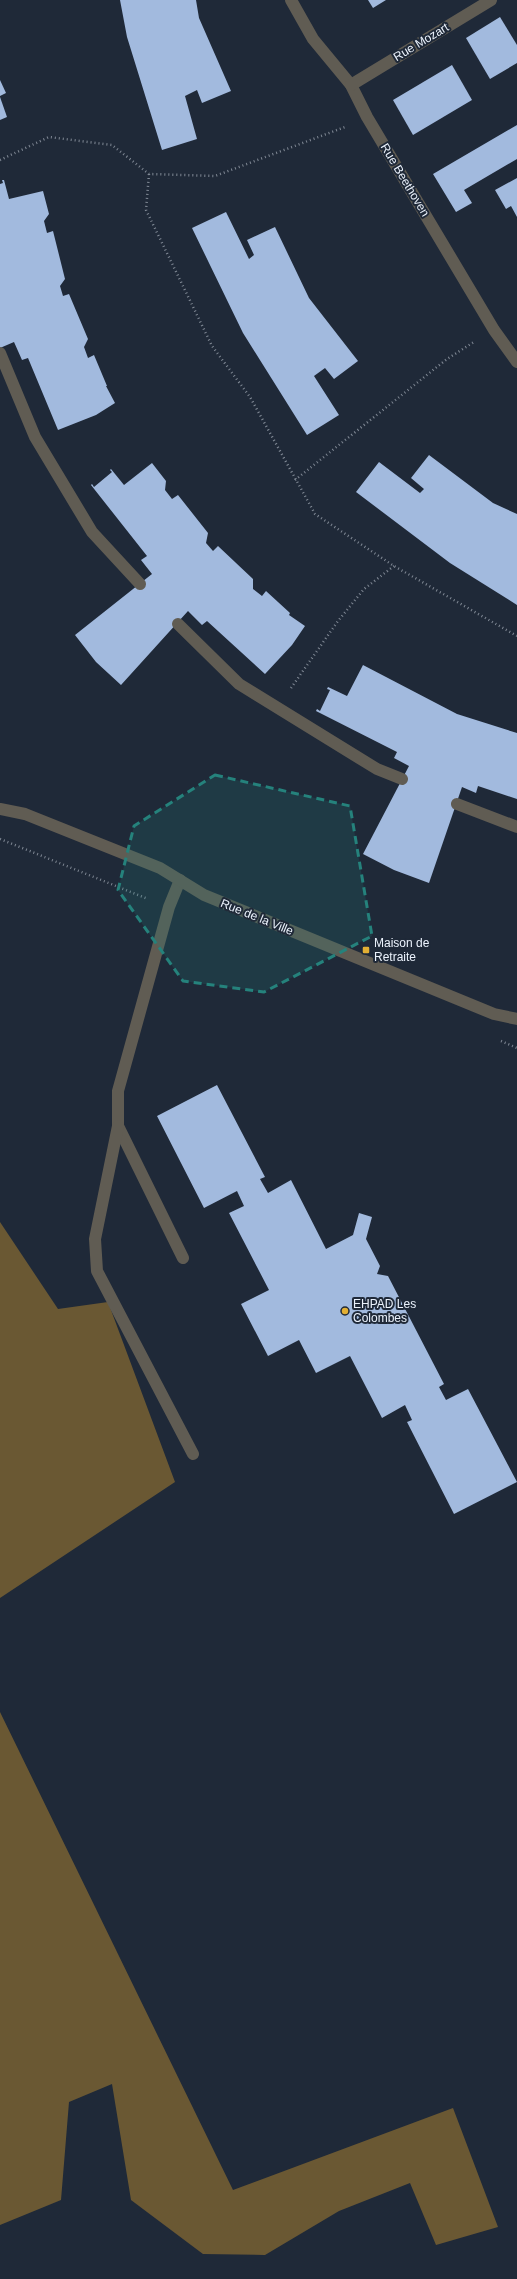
<svg xmlns="http://www.w3.org/2000/svg" width="517" height="2279" font-family="Helvetica,sans-serif">
<rect width="100%" height="100%" fill="#1f2938"/>
<g fill="#6a5833">
<path d="M0 1222 58 1309 108 1302 175 1482 0 1598Z"/>
<path d="M0 1712 233 2190 453 2108 498 2227 436 2245 410 2183 339 2211 265 2255 203 2254 131 2200 112 2084 69 2102 61 2200 0 2225Z"/>
</g>
<g fill="#a2bade">
<path d="M120 0H196L199 18 231 91 202 103 197 90 185 96 197 139 162 150 127 37Z"/>
<path d="M368 0H386L373 8Z"/>
<path d="M500 17 517 45V63L490 79 466 38Z"/>
<path d="M452 65 472 100 413 135 393 100Z"/>
<path d="M0 80 6 93 0 96Z"/>
<path d="M0 97 7 117 0 120Z"/>
<path d="M517 125V159L464 190 472 203 456 212 433 174Z"/>
<path d="M517 178V217L511 206 506 209 495 190Z"/>
<path d="M2 180H4L9 199 43 191 49 214 44 221 47 233 53 231 65 279 60 286 63 296 69 294 88 339 84 347 88 358 94 355 107 386H106L115 403 96 415 58 430 28 358 22 360 14 342 0 348V184L3 183Z"/>
<path d="M226 212 249 259 254 255 247 240 275 227 309 298 358 361 334 379 325 368 314 376 339 415 307 435 243 333 192 228Z"/>
<path d="M429 455 493 503 517 514V605L450 563 356 492 379 462 420 493 424 489 411 478Z"/>
<path d="M152 463 166 481 165 490 172 499 178 495 208 533 206 543 213 551 218 546 253 579V589L262 596 266 591 290 613 289 615 305 626 292 645 265 674 207 621 202 625 188 611 121 685 96 662 75 635 152 574 141 560 147 556 91 485 92 484 94 487 112 472 110 470 111 469 124 485Z"/>
<path d="M363 665 457 714 517 733V799L478 786 476 793 462 787 429 883 394 870 363 854 409 766 394 758 397 752 316 711 317 709 320 711 330 690 327 689 328 687 347 696Z"/>
<path d="M217 1085 265 1177 260 1179 268 1193 291 1180 326 1249 353 1235 359 1213 372 1217 366 1239 380 1266 377 1274 388 1276 444 1384 439 1387 446 1400 468 1389 517 1482 454 1514 407 1422 412 1420 405 1405 382 1418 350 1356 316 1373 299 1340 268 1356 241 1304 269 1290 229 1213 244 1206 237 1191 204 1208 157 1116Z"/>
</g>
<g fill="none" stroke-linecap="round" stroke-linejoin="round">
<g stroke="#808995" stroke-width="2.5" stroke-dasharray="1 3" stroke-linecap="butt">
<path d="M0 160 49 137 112 145 149 174 215 176 345 127"/>
<path d="M149 174 146 210 182 284 212 346 250 397 315 514 394 566 517 636"/>
<path d="M295 480 447 359 474 342"/>
<path d="M291 688 338 621 364 589 394 566"/>
<path d="M0 839 148 899"/>
<path d="M501 1041 517 1048"/>
</g>
<g stroke="#605c53" stroke-width="12">
<path d="M0 353 35 437 92 532 140 584"/>
<path d="M178 624 239 684 377 769 402 779"/>
<path d="M457 804 517 827"/>
<path d="M180 880 169 907 118 1091V1126L183 1258"/>
<path d="M118 1126 95 1239 97 1271 193 1454"/>
</g>
<g stroke="#605c53" stroke-width="12">
<path d="M291 0 313 39 351 85 367 117 494 330 517 362"/>
<path d="M351 85 491 0"/>
<path d="M0 809 25 814 160 868 204 895 494 1014 517 1019"/>
</g>
</g>
<path fill="#25827c" fill-opacity="0.2" stroke="#25827c" stroke-width="3" stroke-dasharray="8 5" stroke-linejoin="round" d="M215 775 350 806 372 936 264 992 183 981 118 890 134 826Z"/>
<g fill="#e2af34" stroke="#1f2938" stroke-width="1.5">
<rect x="362" y="946" width="8" height="8" rx="2"/>
<circle cx="345" cy="1311" r="4"/>
</g>
<g text-anchor="middle" dominant-baseline="central" stroke-width="4" stroke-linejoin="round" paint-order="stroke">
<g font-size="12" fill="#ebf2fc" stroke="#1f2938">
<text transform="translate(421 42) rotate(-31)">Rue Mozart</text>
<text transform="translate(405 180) rotate(59)">Rue Beethoven</text>
<text transform="translate(257 917) rotate(22)">Rue de la Ville</text>
</g>
<g font-size="12" fill="#ebf2fc" stroke="#1f2938" text-anchor="start">
<text x="374" y="943">Maison de<tspan x="374" dy="14">Retraite</tspan></text>
<text x="353" y="1304">EHPAD Les<tspan x="353" dy="14">Colombes</tspan></text>
</g>
</g>
</svg>
